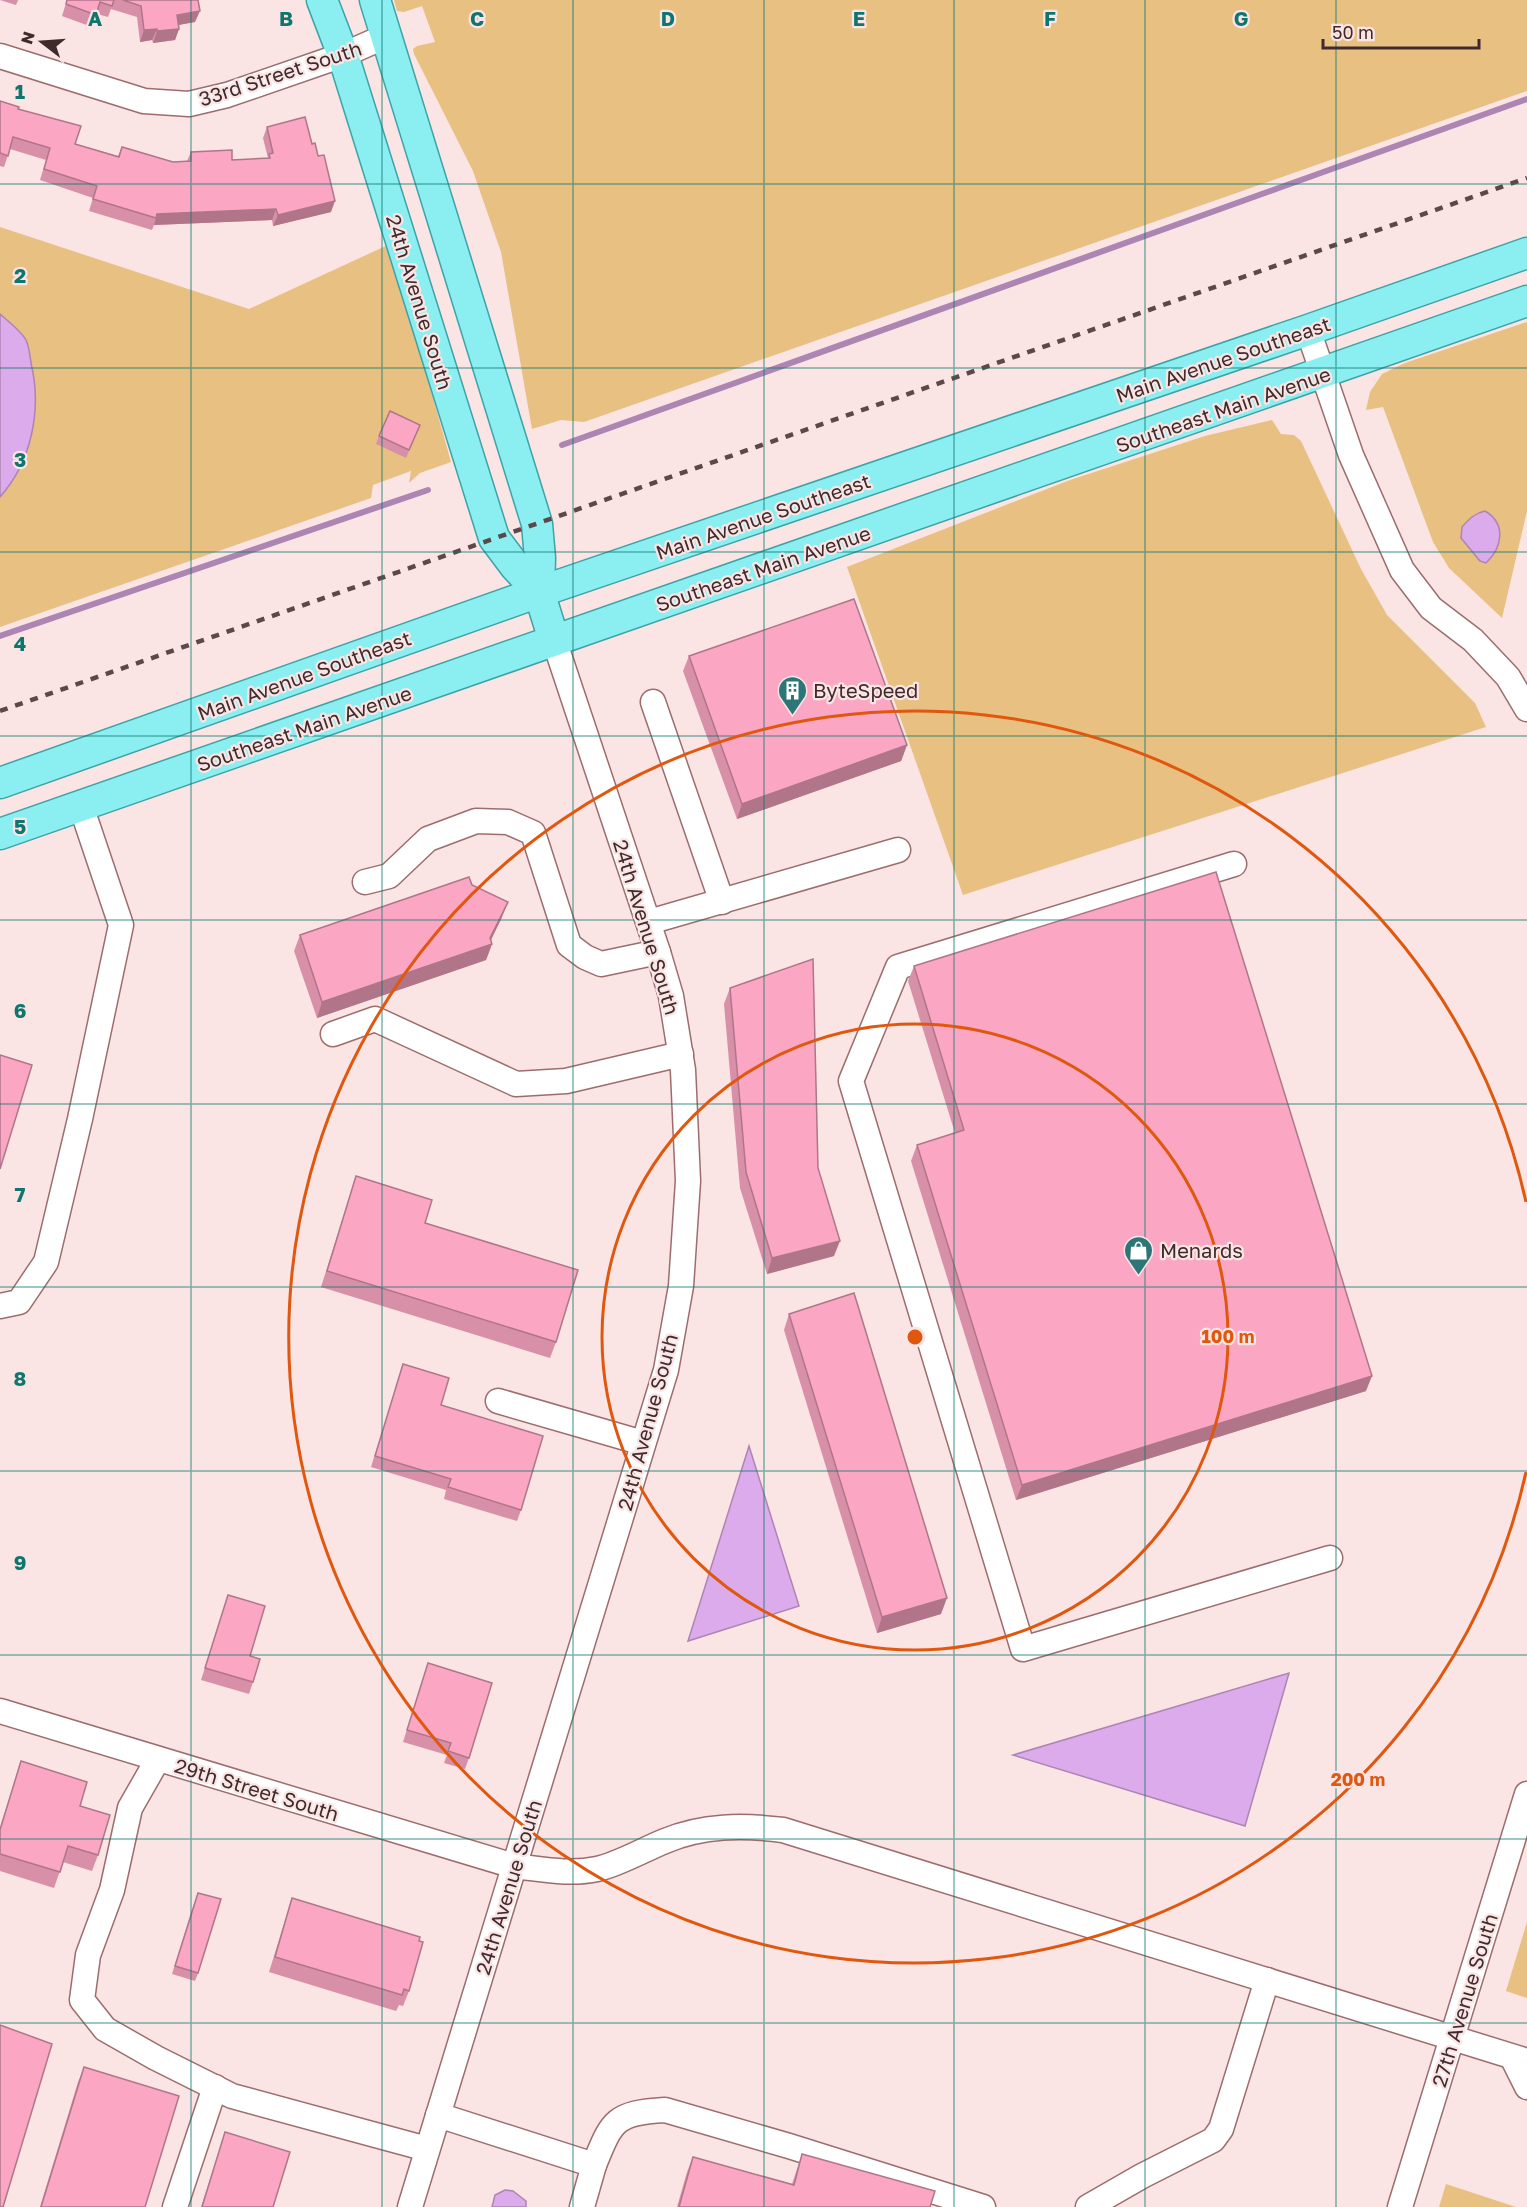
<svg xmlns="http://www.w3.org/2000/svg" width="1527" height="2207" font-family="'Golos Text',sans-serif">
<rect width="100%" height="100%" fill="#fae4e4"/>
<g fill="#e8c082">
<path d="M394 0H1527V91L584 422 561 420 532 429 501 252 473 171 414 54 413 49 417 46 435 42 422 6 404 12 397 11Z"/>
<path d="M0 227 249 309 390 244 451 462 420 473 409 483 411 471 373 485 371 498 0 627V497L9 487 26 340 0 314Z"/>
<path d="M1527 322V511L1502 618 1449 568 1433 542 1383 407 1366 410 1370 392 1382 374 1405 363Z"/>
<path d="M1272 420 1281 434 1294 435 1301 441 1361 569 1387 615 1475 703 1486 727 963 895 847 567 1070 480 1205 436Z"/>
<path d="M1527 1922V1998L1506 1991Z"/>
<path d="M1446 2184 1516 2207H1439Z"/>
</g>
<g fill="#dcabec" stroke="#ad85b2" stroke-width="1.5">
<path d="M0 314C8 321 21 331 26 340 29 346 30 356 31 363 42 409 32 461 0 497Z"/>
<path d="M1485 511C1507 524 1502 548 1486 563L1480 561 1461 538 1462 527C1469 519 1475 513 1485 511Z"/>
<path d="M749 1446 799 1606 688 1641Z"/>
<path d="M1289 1673 1245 1826 1013 1755Z"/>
<path d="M505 2190 513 2191 526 2201V2207H492L495 2195Z"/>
</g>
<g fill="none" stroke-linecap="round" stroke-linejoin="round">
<g stroke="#ad85b2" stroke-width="6">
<path d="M562 445 1527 99"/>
<path d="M0 636 428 490"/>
</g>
<defs>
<g id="minor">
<path d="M0 56 144 101 189 104 227 95 343 55 386 36"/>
<path d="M1308 330 1351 455 1402 570 1431 608 1473 640 1508 677 1527 709"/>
<path d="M653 702 722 902"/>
<path d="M1234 864 898 967 851 1081 1023 1649 1330 1558"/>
<path d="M365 882 389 876 428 839 476 821 508 822 533 833 569 945 585 957 601 964 658 952"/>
<path d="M649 922 898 850"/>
<path d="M333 1034 375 1019 516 1084 566 1081 681 1054"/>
<path d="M0 1306 19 1302 46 1262 80 1119 121 925 81 806"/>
<path d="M498 1401 643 1443"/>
<path d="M0 1711 514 1866C542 1869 569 1875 597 1869 617 1865 645 1849 665 1841 703 1825 743 1825 783 1830L1527 2061"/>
<path d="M158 1759 130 1808 112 1890 88 1955 82 2000 105 2029 156 2058 232 2096 427 2149"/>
<path d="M1512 2057 1527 2087"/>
<path d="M438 2115 594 2165 582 2207"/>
<path d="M594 2165C612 2121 614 2113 665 2110L789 2146 983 2207"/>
<path d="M175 2207 215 2087"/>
<path d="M410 2207 666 1370 681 1286 688 1181 683 1070 671 996 658 952 554 640"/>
<path d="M1088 2207 1142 2176 1213 2140 1221 2129 1267 1980"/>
<path d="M1400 2207 1527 1794"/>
</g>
<g id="major">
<path d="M322 0 343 55 494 538 515 566 539 592"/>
<path d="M375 0 537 524 540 558 539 592 554 640"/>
<path d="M0 783 539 592 1308 330 1527 253"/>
<path d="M0 834 1527 301"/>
</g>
</defs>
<use href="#minor" stroke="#9d6d6e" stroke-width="27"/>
<use href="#major" stroke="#3ea3a6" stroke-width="33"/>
<use href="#minor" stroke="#fff" stroke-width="24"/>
<use href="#major" stroke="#8beef1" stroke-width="30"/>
<path stroke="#5d4849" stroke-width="4.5" stroke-dasharray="8 8" stroke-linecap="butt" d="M0 711 1527 178"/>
</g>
<g fill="#d890a9">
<path d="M0 0H18L16 5Z"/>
<path d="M67 0H198L195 22 178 25 179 29 175 40 153 43 152 40 140 42 137 17 111 9 108 17 97 14 92 27 62 16Z"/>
<path d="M0 101 18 109 75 144 118 156 122 147 173 162 187 161 191 152 232 160 268 158 263 138 267 127 312 144 331 212 273 226 272 220 154 225 152 230 89 211 93 198 40 180 46 160 10 149 4 167 0 166Z"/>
<path d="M420 425 406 458 376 444 379 436Z"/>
<path d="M689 656 907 745 901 761 737 819 683 671Z"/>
<path d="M472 885 502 917 491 940 492 944 486 960 317 1018 294 951 300 935Z"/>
<path d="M914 966 1366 1391 1016 1500 911 1161 917 1145 955 1133 908 981Z"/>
<path d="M730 988 818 1168 834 1256 767 1274 740 1188 724 1004Z"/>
<path d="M356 1176 425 1223 556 1342 550 1358 321 1287Z"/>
<path d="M789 1314 941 1614 877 1633 784 1330Z"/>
<path d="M403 1364 441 1405 521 1510 517 1521 444 1499 446 1490 371 1467Z"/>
<path d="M228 1595 250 1656 253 1682 249 1694 201 1680Z"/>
<path d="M428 1663 469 1758 465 1769 444 1763 447 1755 403 1742Z"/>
<path d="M21 1761 80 1806 98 1855 92 1871 63 1862 54 1888 0 1871V1827Z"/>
<path d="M292 1898 409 1991 403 2006 399 2005 396 2011 269 1972Z"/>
<path d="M195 1901 198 1973 195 1981 172 1974Z"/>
<path d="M84 2067 145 2207H40L78 2082Z"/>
<path d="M225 2132 273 2207H201Z"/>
<path d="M802 2154 930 2207H677L687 2172 693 2157 792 2184Z"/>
</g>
<g fill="#b07589">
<path d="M200 11 195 22 173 26 177 15Z"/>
<path d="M157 29 152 40 140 42 144 30Z"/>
<path d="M179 29 175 40 153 43 157 31Z"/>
<path d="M335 201 331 212 273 226 278 215Z"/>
<path d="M276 209 272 220 154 225 157 214Z"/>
<path d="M907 745 901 761 737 819 742 804Z"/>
<path d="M508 902 502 917 488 946 492 944 486 960 317 1018 322 1002 490 938Z"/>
<path d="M840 1241 834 1256 767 1274 772 1258Z"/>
<path d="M1372 1376 1366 1391 1016 1500 1022 1485Z"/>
<path d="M947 1598 941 1614 877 1633 882 1617Z"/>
</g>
<g fill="#fba7c4" stroke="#b07589" stroke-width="1.5">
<path d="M67 0H114L112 6 100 2 96 15 66 4Z"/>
<path d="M123 0H198L200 11 177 15 179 29 157 31V29L144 30 141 6Z"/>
<path d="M0 101 19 107 18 109 81 126 75 144 119 157 122 147 173 162 191 161V152L232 150V160L270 158 269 154 273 153 267 127 305 117 312 144 315 143 318 156 324 155 335 201 278 215 276 209 157 214 156 218 93 199 97 186 44 169 50 148 13 137 8 156 0 153Z"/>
<path d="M390 411 420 425 409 450 379 436Z"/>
<path d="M854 599 907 745 742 804 689 656Z"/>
<path d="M1216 872 1372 1376 1022 1485 917 1145 964 1130 914 966Z"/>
<path d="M469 877 472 885 508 902 490 938 492 944 322 1002 300 935Z"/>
<path d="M813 959 818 1168 840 1241 772 1258 746 1172 730 988Z"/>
<path d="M0 1055 32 1065 0 1169Z"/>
<path d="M356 1176 432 1200 425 1223 578 1270 556 1342 327 1271Z"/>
<path d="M854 1293 947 1598 882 1617 789 1314Z"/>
<path d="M403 1364 449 1378 441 1405 543 1436 521 1510 448 1487 451 1479 375 1456Z"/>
<path d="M228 1595 265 1606 250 1656 260 1659 253 1682 205 1668Z"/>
<path d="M428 1663 492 1683 469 1758 448 1751 451 1743 407 1730Z"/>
<path d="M21 1761 87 1782 80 1806 110 1815 98 1855 68 1846 60 1872 0 1854V1830Z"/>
<path d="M198 1893 221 1899 198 1973 175 1966Z"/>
<path d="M292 1898 420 1937 419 1941 423 1942 409 1991 404 1989 402 1995 275 1957Z"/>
<path d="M0 2025 52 2044 3 2207H0Z"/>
<path d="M84 2067 179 2096 145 2207H41Z"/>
<path d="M225 2132 290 2152 273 2207H202Z"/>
<path d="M802 2154 935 2191 930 2207H679L693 2157 794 2185Z"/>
</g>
<path fill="none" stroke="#0f766e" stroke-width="1.5" stroke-opacity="0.55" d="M191 0V2207M382 0V2207M573 0V2207M764 0V2207M954 0V2207M1145 0V2207M1336 0V2207M0 184H1527M0 368H1527M0 552H1527M0 736H1527M0 920H1527M0 1104H1527M0 1287H1527M0 1471H1527M0 1655H1527M0 1839H1527M0 2023H1527"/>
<g fill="none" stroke="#e0570e" stroke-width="3">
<circle cx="915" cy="1337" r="313"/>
<path d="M1526 1472A626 626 0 1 1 1526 1202"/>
</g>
<defs>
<symbol id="building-pin" viewBox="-11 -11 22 30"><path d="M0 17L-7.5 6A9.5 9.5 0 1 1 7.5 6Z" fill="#2c7678" stroke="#fae4e4"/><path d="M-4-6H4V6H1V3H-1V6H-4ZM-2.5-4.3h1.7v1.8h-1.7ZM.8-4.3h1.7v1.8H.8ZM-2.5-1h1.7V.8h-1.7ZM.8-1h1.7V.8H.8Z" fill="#fff"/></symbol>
<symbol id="shop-pin" viewBox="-11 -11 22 30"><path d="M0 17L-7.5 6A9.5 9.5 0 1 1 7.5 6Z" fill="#2c7678" stroke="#fae4e4"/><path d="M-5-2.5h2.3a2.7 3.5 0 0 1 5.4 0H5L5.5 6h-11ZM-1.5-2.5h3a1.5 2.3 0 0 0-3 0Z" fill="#fff"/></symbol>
</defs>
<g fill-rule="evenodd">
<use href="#building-pin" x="776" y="674" width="33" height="45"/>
<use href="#shop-pin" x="1122" y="1234" width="33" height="45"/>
</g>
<g text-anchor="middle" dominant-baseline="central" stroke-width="4.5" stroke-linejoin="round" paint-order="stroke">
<g font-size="20" fill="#402b2c" stroke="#fae4e4">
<text transform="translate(280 73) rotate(-18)">33rd Street South</text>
<text transform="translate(420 302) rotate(73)">24th Avenue South</text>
<text transform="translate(1223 359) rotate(-19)">Main Avenue Southeast</text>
<text transform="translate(1223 409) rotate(-19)">Southeast Main Avenue</text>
<text transform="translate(763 516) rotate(-19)">Main Avenue Southeast</text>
<text transform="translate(763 568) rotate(-19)">Southeast Main Avenue</text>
<text transform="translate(304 675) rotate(-20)">Main Avenue Southeast</text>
<text transform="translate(304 728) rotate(-19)">Southeast Main Avenue</text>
<text transform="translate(647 927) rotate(73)">24th Avenue South</text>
<text transform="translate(647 1422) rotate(-75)">24th Avenue South</text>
<text transform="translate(257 1789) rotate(17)">29th Street South</text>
<text transform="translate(508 1887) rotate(-73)">24th Avenue South</text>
<text transform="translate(1464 2000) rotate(-73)">27th Avenue South</text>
</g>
<g font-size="20" fill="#402b2c" stroke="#fae4e4" text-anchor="start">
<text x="813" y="690">ByteSpeed</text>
<text x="1160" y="1250">Menards</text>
</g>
</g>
<g font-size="20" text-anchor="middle" font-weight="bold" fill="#0f766e" stroke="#fae4e4" stroke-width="4.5" stroke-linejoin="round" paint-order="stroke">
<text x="95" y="26">A</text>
<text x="286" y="26">B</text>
<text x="477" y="26">C</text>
<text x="668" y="26">D</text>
<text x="859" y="26">E</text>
<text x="1050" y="26">F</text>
<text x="1241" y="26">G</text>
<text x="20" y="99">1</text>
<text x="20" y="283">2</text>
<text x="20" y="467">3</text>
<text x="20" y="651">4</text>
<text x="20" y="834">5</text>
<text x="20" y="1018">6</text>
<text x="20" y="1202">7</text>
<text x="20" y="1386">8</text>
<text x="20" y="1570">9</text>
</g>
<circle cx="915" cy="1337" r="9" fill="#e0570e" stroke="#fae4e4" stroke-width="3"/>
<g font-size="18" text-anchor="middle" font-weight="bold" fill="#e0570e" stroke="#fae4e4" stroke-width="4.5" stroke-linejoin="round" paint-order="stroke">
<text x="1228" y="1343">100 m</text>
<text x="1358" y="1786">200 m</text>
</g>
<g transform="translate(42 42) rotate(287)" stroke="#fae4e4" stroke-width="4.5" paint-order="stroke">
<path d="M0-4.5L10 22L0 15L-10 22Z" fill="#402b2c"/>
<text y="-9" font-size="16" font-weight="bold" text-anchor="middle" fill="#402b2c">N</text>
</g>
<path d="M1323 39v9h156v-9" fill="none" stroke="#402b2c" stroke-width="3"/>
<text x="1332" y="39" font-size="18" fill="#402b2c" stroke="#fae4e4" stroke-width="4.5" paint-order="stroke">50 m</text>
</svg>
